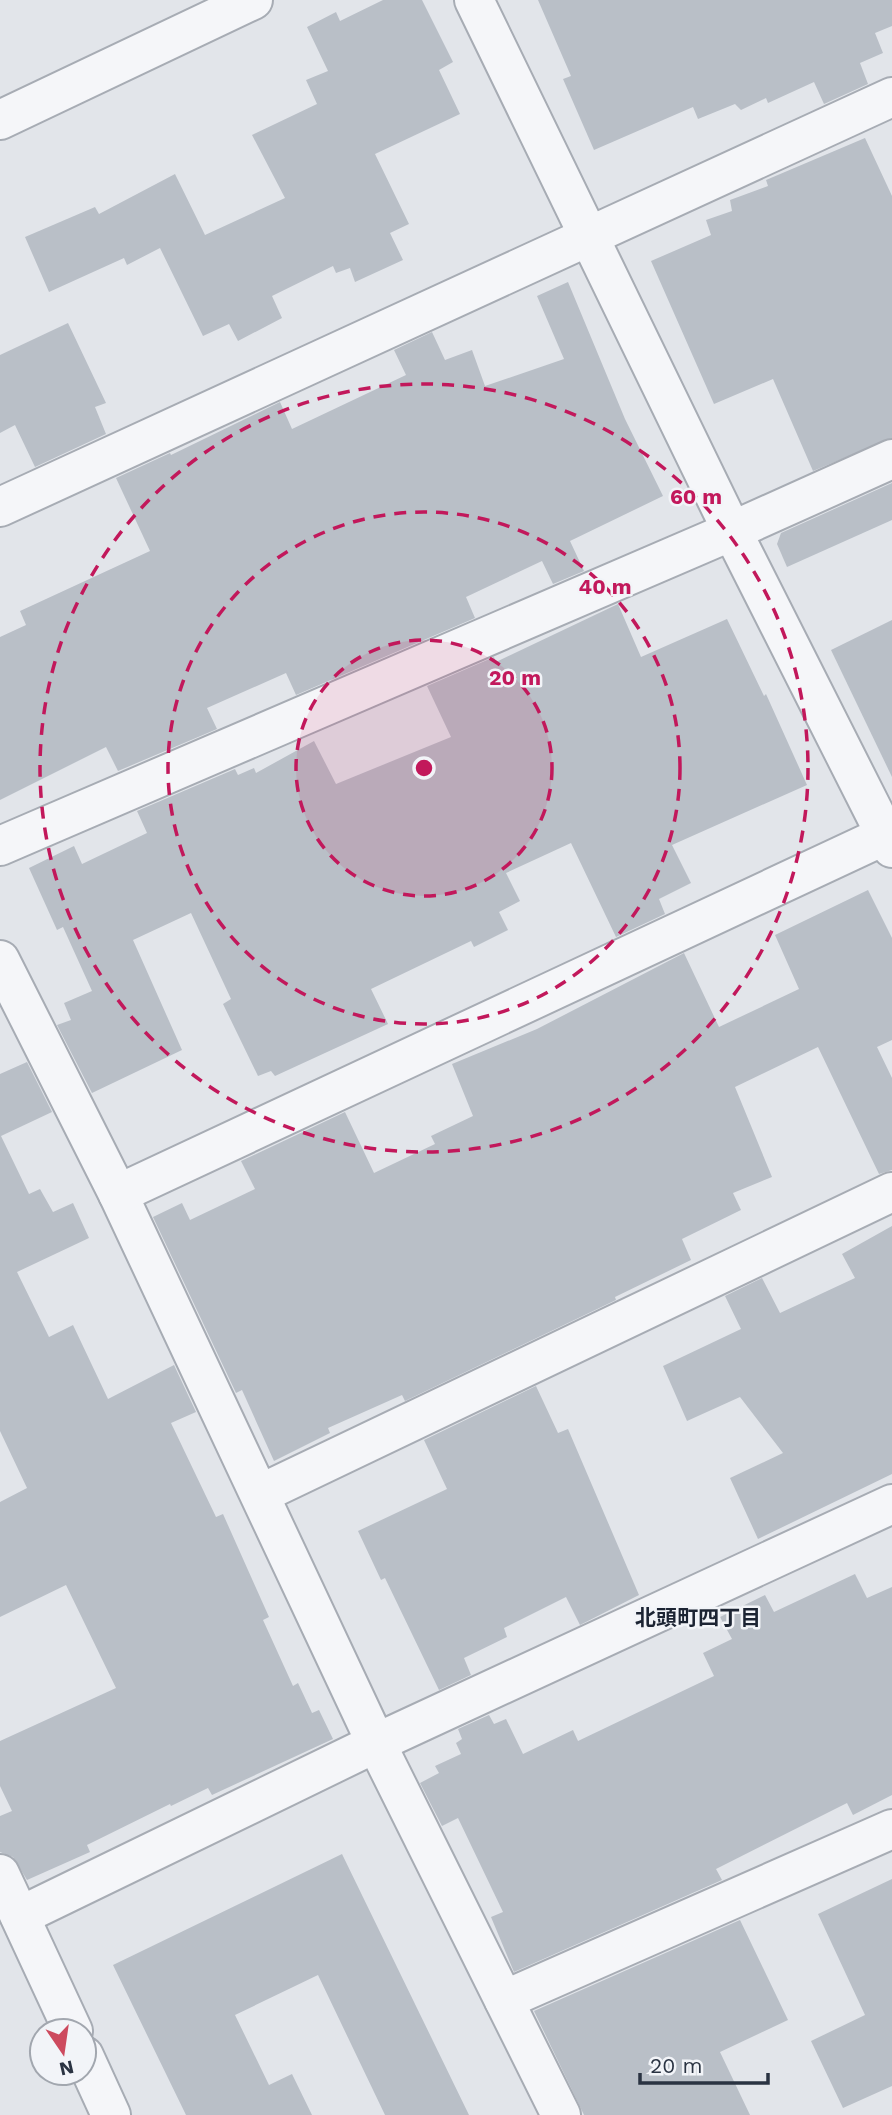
<svg xmlns="http://www.w3.org/2000/svg" width="892" height="2115" font-family="'Work Sans','Noto Sans JP',sans-serif">
<rect width="100%" height="100%" fill="#e2e5ea"/>
<g fill="#b9bfc7">
<path d="M383 0H422L453 62 439 70 460 114 375 154 409 224 390 233 403 260 355 282 350 268 336 273 333 266 272 296 282 318 238 341 229 324 203 336 160 248 127 265 124 258 49 292 25 237 95 207 99 214 175 174 205 235 285 198 252 135 317 104 306 80 328 71 307 27 336 12 340 21Z"/>
<path d="M538 0H892V26L875 33 883 53 860 63 868 84 824 104 814 82 768 103 766 98 741 110 735 104 698 119 693 107 594 150 563 79 571 76Z"/>
<path d="M865 138 892 196V438L813 471 773 379 714 404 651 261 711 235 706 220 732 211 730 200 768 186 766 180Z"/>
<path d="M568 282 625 419 663 496 570 541 584 571 553 584 542 561 466 597 475 618 296 695 286 673 207 708 217 729 118 771 106 747 0 800V637L26 625 20 611 150 551 116 478 170 453 171 455 280 402 292 429 406 375 394 350 432 332 445 360 472 350 485 386 564 359 537 296Z"/>
<path d="M68 323 106 403 95 407 106 434 35 467 15 425 0 433V355Z"/>
<path d="M892 483V520L787 567 777 544 781 533Z"/>
<path d="M618 604 641 657 727 619 764 696 766 694 807 785 672 845 691 883 659 899 665 914 616 937 571 843 506 873 520 901 499 912 508 930 474 947 471 941 371 989 388 1024 275 1076 271 1071 258 1076 223 1004 231 999 191 913 133 940 182 1050 92 1093 57 1025 71 1020 64 1003 92 991 63 927 57 930 29 868 74 846 82 864 147 833 137 811 235 769 238 775 254 768 256 773 314 741 336 784 451 737 427 686 494 657 496 662Z"/>
<path d="M892 620V777L831 650Z"/>
<path d="M868 890 892 938V1040L877 1047 892 1078V1170L879 1174 818 1047 735 1087 772 1177 733 1193 741 1210 682 1239 691 1260 615 1297 616 1300 405 1401 402 1395 328 1428 330 1433 274 1461 242 1390 236 1393 153 1217 182 1203 190 1220 255 1189 241 1161 345 1112 374 1173 435 1144 431 1136 473 1116 452 1064 537 1029 684 953 719 1027 799 989 775 935Z"/>
<path d="M27 1062 52 1112 1 1136 29 1194 40 1189 53 1212 73 1203 89 1238 17 1272 49 1337 73 1325 108 1399 174 1365 196 1412 171 1423 216 1517 223 1514 269 1617 263 1620 293 1686 298 1683 312 1713 319 1710 333 1739 212 1795 208 1788 171 1806 170 1804 87 1845 90 1852 27 1880 13 1857 0 1852V1816L12 1811 0 1786V1741L116 1688 66 1585 0 1617V1502L27 1488 0 1431V1074Z"/>
<path d="M892 1226V1474L758 1539 730 1478 783 1453 740 1397 687 1421 663 1366 741 1329 725 1296 762 1278 780 1313 855 1278 842 1254Z"/>
<path d="M536 1386 558 1433 568 1429 639 1595 580 1625 566 1597 504 1628 507 1637 464 1658 471 1675 439 1690 385 1578 381 1580 358 1531 447 1489 424 1440Z"/>
<path d="M855 1574 867 1598 892 1587V1795L853 1815 847 1803 716 1869 722 1880 514 1972 491 1917 503 1912 458 1818 442 1826 420 1783 439 1773 435 1766 461 1754 456 1743 462 1739 458 1729 489 1715 494 1724 506 1719 523 1754 573 1730 578 1741 714 1676 703 1653 732 1639 720 1617 765 1595 774 1612Z"/>
<path d="M342 1854 469 2115H385L318 1975 235 2015 269 2085 292 2074 312 2115H186L113 1965Z"/>
<path d="M892 1879V2086L843 2108 811 2041 865 2015 818 1914Z"/>
<path d="M740 1920 788 2020 720 2052 750 2115H584L534 2011Z"/>
</g>
<g fill="none" stroke-linecap="round" stroke-linejoin="round">
<defs>
<g id="minor">
<path d="M474 0 732 531 892 848"/>
<path d="M0 120 253 0"/>
<path d="M0 507 892 97"/>
<path d="M0 846 732 531 892 459"/>
<path d="M0 960 118 1194 376 1743 561 2115"/>
<path d="M118 1194 892 832"/>
<path d="M260 1494 892 1192"/>
<path d="M0 1874 73 2031"/>
<path d="M20 1916 376 1743 892 1504"/>
<path d="M504 2000 892 1829"/>
<path d="M84 2056 111 2115"/>
</g>
</defs>
<use href="#minor" stroke="#a7acb4" stroke-width="42"/>
<use href="#minor" stroke="#f5f6f9" stroke-width="38"/>
</g>
<circle cx="424" cy="768" r="128" fill="#c2185b" fill-opacity=".12"/>
<g fill="none" stroke="#c2185b" stroke-width="3.5" stroke-dasharray="12 9">
<circle cx="424" cy="768" r="128"/>
<circle cx="424" cy="768" r="256"/>
<circle cx="424" cy="768" r="384"/>
</g>
<g text-anchor="middle" dominant-baseline="central" stroke-width="5" stroke-linejoin="round" paint-order="stroke">
<g font-size="21" font-weight="bold" fill="#1c2433" stroke="#f2f4f8">
<text x="698" y="1617">北頭町四丁目</text>
</g>
</g>
<circle cx="424" cy="768" r="10" fill="#c2185b" stroke="#f2f4f8" stroke-width="3.5"/>
<g font-size="21" text-anchor="middle" font-weight="bold" fill="#c2185b" stroke="#f2f4f8" stroke-width="5" stroke-linejoin="round" paint-order="stroke">
<text x="696" y="504">60 m</text>
<text x="605" y="594">40 m</text>
<text x="515" y="685">20 m</text>
</g>
<g transform="translate(63 2052) rotate(167)"><circle r="33" fill="#f2f4f8" stroke="#a2a7af" stroke-width="2"/>
<path d="M0-5L12 26L0 18L-12 26Z" fill="#cd4a5e"/>
<text y="-10" font-size="19" font-weight="bold" text-anchor="middle" fill="#2a3342">N</text>
</g>
<path d="M640 2073v10h128v-10" fill="none" stroke="#2a3342" stroke-width="3.5"/>
<text x="650" y="2073" font-size="21" fill="#2a3342" stroke="#f2f4f8" stroke-width="5" paint-order="stroke">20 m</text>
</svg>
